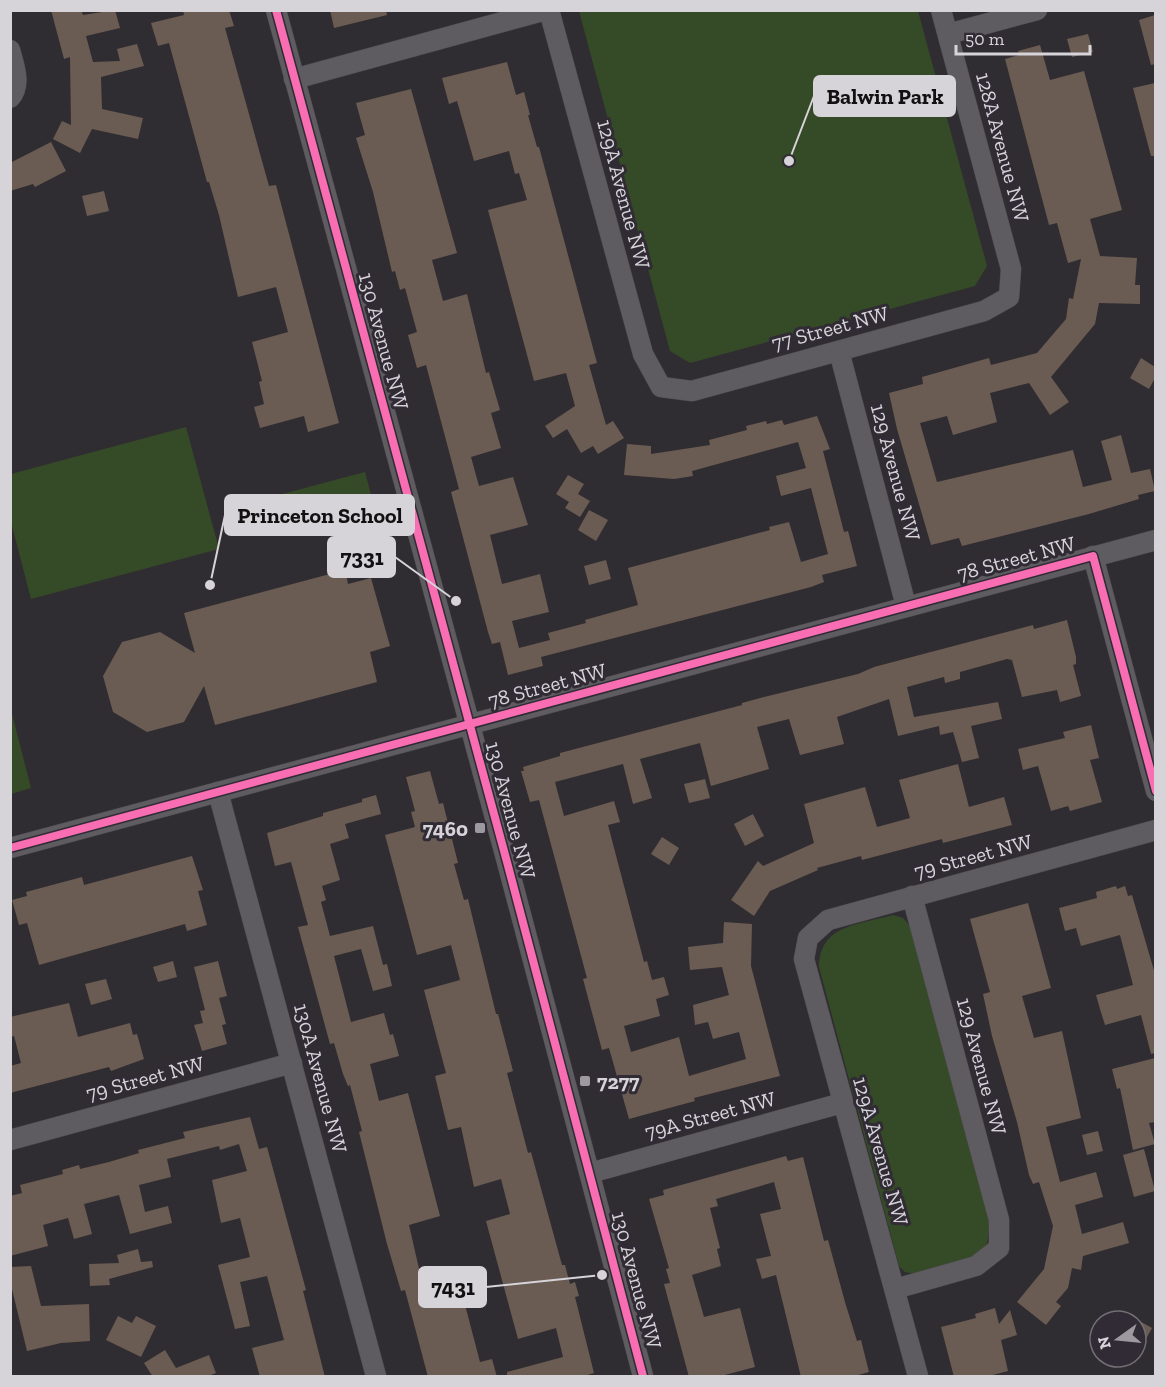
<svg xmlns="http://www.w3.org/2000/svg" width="1166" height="1387" font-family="'Zilla Slab',serif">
<rect width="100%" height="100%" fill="#302d32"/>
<g fill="#354a26">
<path d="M579 11H918L987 266 975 286 690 363 670 351Z"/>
<path d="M186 427 219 549 31 599 11 522V474Z"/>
<path d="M365 472 375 510 281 535 271 497Z"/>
<path d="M11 710 31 788 11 794H10Z"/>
<path d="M893 915 903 918 911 927 990 1223 987 1244 972 1259 915 1274 905 1272 899 1266 819 967C820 924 859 925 893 915Z"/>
</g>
<g fill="#6a5c52">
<path d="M51 10H81L83 15 115 10 120 28 86 36 93 62 120 61 117 49 137 44 144 66 101 77 102 109 143 118 138 139 92 129 80 153 53 139 62 121 71 125 70 57 64 59Z"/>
<path d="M183 10H229L234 26 225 28 269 186 276 185 339 423 308 432 304 416 260 428 254 407 264 404 259 382 262 381 252 342 288 332 276 287 238 297 219 215 209 182H207L169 43 158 46 151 23 184 15Z"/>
<path d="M330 10H386L387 15 334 28Z"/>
<path d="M1155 15V64L1151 65 1139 20Z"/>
<path d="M1088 34 1093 52 1072 57 1067 39Z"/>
<path d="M1040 45 1050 80 1084 71 1122 210 1090 219 1100 256 1137 258 1135 285H1140V304L1099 303 1095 324 1051 377 1069 402 1050 415 1029 383 990 393 997 422 953 435 947 416 920 423 937 482 1073 450 1083 487 1112 480 1101 441 1121 435 1131 473 1150 469 1155 491 1138 495 1139 499 1089 514 962 546 959 538 931 545 897 429 889 393 923 384 922 377 989 358 991 365 1037 353 1066 319 1069 298 1073 299 1081 259 1068 263 1057 223 1049 225 1005 59 1019 55 1018 51Z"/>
<path d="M507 62 516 95 524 92 530 115H528L537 147H539L597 363 589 365 606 425 613 421 624 438 598 454 593 446 581 453 567 429 553 438 545 426 575 406 566 373 534 381 488 210 527 200 519 173 515 174 509 151 474 161 457 101 449 104 442 78Z"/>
<path d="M1155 83V156H1151L1133 88Z"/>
<path d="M411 89 457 253 432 260 443 301 467 294 486 373 489 372 500 410 491 413 501 448 471 457 479 486 513 477 528 525 490 535 502 584 540 574 549 612 512 621 519 648 550 640 548 633 586 623 585 620 638 605 628 568 770 530 769 527 789 522 801 562 828 554 811 488 781 496 776 476 806 468 798 442 692 471 693 476 674 479 624 475 627 444 651 446V454L710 445 709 440 747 430 746 426 766 421 767 424 782 420 784 425 817 416 830 449 823 451 844 532 848 531 857 566 822 575 824 582 811 587 541 657 543 666 508 675 500 642 492 644 488 632 451 492 459 489 426 365 417 368 408 335 417 332 405 288 400 290 395 271 392 272 373 192 356 138 365 135 356 103Z"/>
<path d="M51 142 66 171 35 187 33 184 10 191V163Z"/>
<path d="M104 191 109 211 87 216 82 196Z"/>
<path d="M1141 358 1155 367V378L1149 389 1130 378Z"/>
<path d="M568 475 584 484 578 494 590 501 580 517 565 508 569 502 556 494Z"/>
<path d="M589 510 608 520 596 541 578 530Z"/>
<path d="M606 560 611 579 589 585 584 566Z"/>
<path d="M345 570 348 584 371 578 390 646 370 652 377 682 215 725 204 686 184 722 147 732 113 712 103 676 122 642 160 632 195 653 184 613Z"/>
<path d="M1067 620 1076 657V664L1073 665 1081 696 1060 702 1057 690 1022 697 1012 660 1007 659 960 672V679L945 683 944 677 907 687 914 717 998 702 1002 719 971 726 979 758 962 762 953 732 940 735 939 726 898 736 889 699 837 717 844 744 800 755 789 719 757 727 769 769 711 786 700 743 640 759 652 798 633 804 623 764 555 782 564 816 614 801 620 822 608 825 644 962 647 961 652 980 664 977 669 995 656 999 660 1016 624 1026 631 1052 679 1037 689 1076 746 1059 739 1032 713 1039 708 1022 695 1025 693 1005 729 995 722 967 690 970 688 947 723 943 724 922 752 924 751 966 780 1076 694 1098 695 1101 629 1119 609 1048 602 1050 583 979 587 978 539 800 530 802 521 771H524L523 767 560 756V753L742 705V703L764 697 858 674 874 667 1033 625 1034 629Z"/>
<path d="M1091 725 1099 758 1090 760 1102 802 1070 811 1068 806 1051 811 1038 766 1023 770 1018 749 1065 738 1063 732Z"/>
<path d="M958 764 969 807 1004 797 1012 825 943 843 942 839 862 860 861 856 817 868 818 870 770 891 754 916 731 900 758 861 763 866 814 843 804 804 865 787 877 827 910 818 899 780Z"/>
<path d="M430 771 439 804 443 803 458 863 454 864 464 900 468 899 496 1014H498L513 1071 507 1073 528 1153 531 1152 562 1265H565L570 1284 575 1282 579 1296 575 1297 594 1373 581 1377H507V1372L563 1357 556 1328 518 1339 486 1221 510 1214 501 1179 474 1187 461 1127 448 1130 435 1076 446 1073 424 990 460 980 451 945 417 955 385 835 415 827 411 812 415 811 406 777Z"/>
<path d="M705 779 710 798 689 803 684 784Z"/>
<path d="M376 795 381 814 345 824 349 838 330 844 340 880 322 886 326 900 321 902 330 936 373 926 383 965 387 964 392 986 373 991 361 949 334 956 351 1022 384 1013 390 1035 393 1034 399 1056 370 1064 379 1101 408 1093 440 1216 409 1225 420 1273 452 1267 454 1283 459 1282 480 1362 492 1359 497 1377H428L405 1290 401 1291 387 1244 359 1132 362 1131 350 1085 348 1086 343 1074 334 1043 330 1044 298 927 308 925 291 862 275 866 267 833 323 816V813L362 802V799Z"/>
<path d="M753 814 764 836 745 846 734 824Z"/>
<path d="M662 837 679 848 669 865 651 854Z"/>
<path d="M192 856 203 890 198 891 207 925 187 931 185 924 39 965 27 923 19 925 12 900 27 896 26 892 82 877 84 885Z"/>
<path d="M1116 886 1117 889 1125 886 1128 896 1132 895 1155 974V1053L1151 1054 1141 1015 1105 1025 1100 1009 1096 995 1133 985 1120 935 1081 946 1076 928 1065 931 1059 908 1097 898 1096 892Z"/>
<path d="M1028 903 1051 988 1022 996 1034 1038 1062 1031 1081 1118 1046 1127 1060 1182 1096 1172 1103 1197 1075 1205 1082 1234 1123 1222 1129 1243 1083 1256 1081 1270 1072 1268 1068 1288 1056 1302 1061 1306 1046 1325 1017 1302 1044 1269 1053 1226 1039 1182 1033 1184 1029 1175 1017 1122 992 1036 983 994 990 992 970 919Z"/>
<path d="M173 961 177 977 158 982 153 967Z"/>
<path d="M218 961 227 996 219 998 226 1024 222 1025 227 1044 202 1051 194 1025 203 1023 200 1011 205 1010 194 967Z"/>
<path d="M106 979 112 999 91 1005 85 984Z"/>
<path d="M69 1003 78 1037 130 1023 133 1035 137 1034 144 1059 111 1071 109 1067 10 1093V1066L21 1063 14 1036 10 1037V1017Z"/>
<path d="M1155 1058V1122L1149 1123 1155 1144 1133 1150 1120 1088 1117 1089 1112 1069Z"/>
<path d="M250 1117 259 1149 267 1147 306 1290 303 1291 325 1377H260L252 1348 284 1340 267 1276 240 1282 250 1326 235 1329 218 1265 250 1257 240 1218 221 1223 212 1180 247 1171 239 1144 220 1150 219 1146 167 1159 171 1177 139 1185 145 1212 168 1206 172 1223 130 1234 119 1195 84 1204 92 1234 74 1239 68 1218 43 1225 48 1246 10 1256V1196L22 1193 20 1185 63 1174 62 1170 79 1165 80 1169 109 1162 139 1153 138 1150 185 1138 183 1132Z"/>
<path d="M1098 1131 1103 1151 1087 1155 1082 1135Z"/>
<path d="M1144 1149 1155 1191 1134 1197 1123 1155Z"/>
<path d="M786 1156 788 1161 803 1157 824 1241 828 1240 845 1302 857 1341 861 1340 869 1372 851 1377H801L776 1275 762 1279 756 1259 771 1256 760 1214 781 1209 774 1182 716 1199 718 1206 710 1208 720 1248 717 1249 721 1266 692 1275 704 1317 740 1308 755 1367 717 1377H689L664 1284 670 1283 666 1269 669 1268 649 1199 664 1195 663 1190Z"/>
<path d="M138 1249 141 1262 152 1261 153 1267 109 1279 110 1285 90 1286 89 1264 119 1263 117 1255Z"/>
<path d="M31 1266 41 1306 89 1304 90 1341 61 1343 27 1351 10 1281V1267Z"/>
<path d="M995 1308 999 1324 1010 1310 1017 1335 1001 1340 1008 1371 985 1377H954L941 1327 976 1318 975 1314Z"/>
<path d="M118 1316 132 1323 136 1316 156 1326 141 1357 106 1340Z"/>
<path d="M1136 1319 1152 1328 1136 1357Z"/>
<path d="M165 1350 176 1368 209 1355 216 1373 206 1377H153L144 1363Z"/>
</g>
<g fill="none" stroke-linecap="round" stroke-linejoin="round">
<defs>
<g id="minor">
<path d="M276 10 507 862 643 1376"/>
<path d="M549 10 643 354 661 387 692 391 984 311 1009 297 1011 269 941 10"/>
<path d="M948 34 1037 10"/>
<path d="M10 50C14 65 22 85 10 98"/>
<path d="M294 79 546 10"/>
<path d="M839 351 906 606"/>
<path d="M1093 556 1156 791"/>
<path d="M218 792 376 1376"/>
<path d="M10 848 1156 540"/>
<path d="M10 1140 292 1063"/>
<path d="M590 1173 842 1103"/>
<path d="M895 1289 976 1266 999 1248V1220L912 896"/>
<path d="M918 1376 804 959 808 938 828 920 1156 830"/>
</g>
</defs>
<use href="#minor" stroke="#4e4b4f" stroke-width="21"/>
<use href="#minor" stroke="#5e5c60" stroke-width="20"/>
<defs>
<g id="cycleway">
<path d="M276 10 507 862 643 1376"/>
<path d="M10 848 1093 556 1156 791"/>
</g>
</defs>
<use href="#cycleway" stroke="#302b34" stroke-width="11"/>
<use href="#cycleway" stroke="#f96db3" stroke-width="8"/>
</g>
<g fill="#9c999f" stroke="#302b34" stroke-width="2">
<rect x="474" y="822" width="12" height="12" rx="3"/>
<rect x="579" y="1075" width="12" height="12" rx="3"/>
</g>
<g text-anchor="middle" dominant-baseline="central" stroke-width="6" stroke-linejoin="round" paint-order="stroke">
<g font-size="21" fill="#d6d3d9" stroke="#302b34">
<text transform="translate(1003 147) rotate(75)">128A Avenue NW</text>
<text transform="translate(624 194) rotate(75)">129A Avenue NW</text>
<text transform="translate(830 328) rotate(-15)">77 Street NW</text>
<text transform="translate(384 341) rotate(75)">130 Avenue NW</text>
<text transform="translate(896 472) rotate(75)">129 Avenue NW</text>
<text transform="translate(1016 558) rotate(-15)">78 Street NW</text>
<text transform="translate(547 685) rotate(-15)">78 Street NW</text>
<text transform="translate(511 810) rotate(75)">130 Avenue NW</text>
<text transform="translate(973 856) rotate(-15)">79 Street NW</text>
<text transform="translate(982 1066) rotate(75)">129 Avenue NW</text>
<text transform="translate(145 1078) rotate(-15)">79 Street NW</text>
<text transform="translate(321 1078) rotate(75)">130A Avenue NW</text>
<text transform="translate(710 1115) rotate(-15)">79A Street NW</text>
<text transform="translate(881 1151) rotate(74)">129A Avenue NW</text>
<text transform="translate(637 1280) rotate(75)">130 Avenue NW</text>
</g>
<g font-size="21" font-weight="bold" fill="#d6d3d9" stroke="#302b34" text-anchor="end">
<text x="468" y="828">7460</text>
<text x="597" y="1081" text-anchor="start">7277</text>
</g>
</g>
<path fill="none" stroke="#d6d3d9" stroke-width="2" d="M789 161L814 96M210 585L225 515M456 601L395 557M602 1275L486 1287"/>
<g fill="#d6d3d9" stroke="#302b34" stroke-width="2">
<circle cx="789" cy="161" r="6"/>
<circle cx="210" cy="585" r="6"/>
<circle cx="456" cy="601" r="6"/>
<circle cx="602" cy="1275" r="6"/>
</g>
<g fill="#d6d3d9" stroke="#d6d3d9" stroke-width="2">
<rect x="814" y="76" width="141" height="40" rx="6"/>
<rect x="225" y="495" width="189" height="40" rx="6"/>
<rect x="328" y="537" width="67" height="40" rx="6"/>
<rect x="419" y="1267" width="67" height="40" rx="6"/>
</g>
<g font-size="22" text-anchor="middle" font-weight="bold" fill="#111">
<text x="885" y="104">Balwin Park</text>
<text x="320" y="523">Princeton School</text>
<text x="362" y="565">7331</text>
<text x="453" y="1295">7431</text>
</g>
<rect width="1166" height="1387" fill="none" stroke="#d6d3d9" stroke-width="24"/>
<g transform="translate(1118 1339) rotate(255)"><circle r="28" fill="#302b34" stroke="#726e76" stroke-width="1.5"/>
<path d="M0-4.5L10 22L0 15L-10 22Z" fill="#9c999f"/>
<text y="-9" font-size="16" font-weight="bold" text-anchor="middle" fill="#d6d3d9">N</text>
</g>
<path d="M956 45v9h134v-9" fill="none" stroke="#d6d3d9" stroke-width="3"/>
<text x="965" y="45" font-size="18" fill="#d6d3d9" stroke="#302b34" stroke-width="4.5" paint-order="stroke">50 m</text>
</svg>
